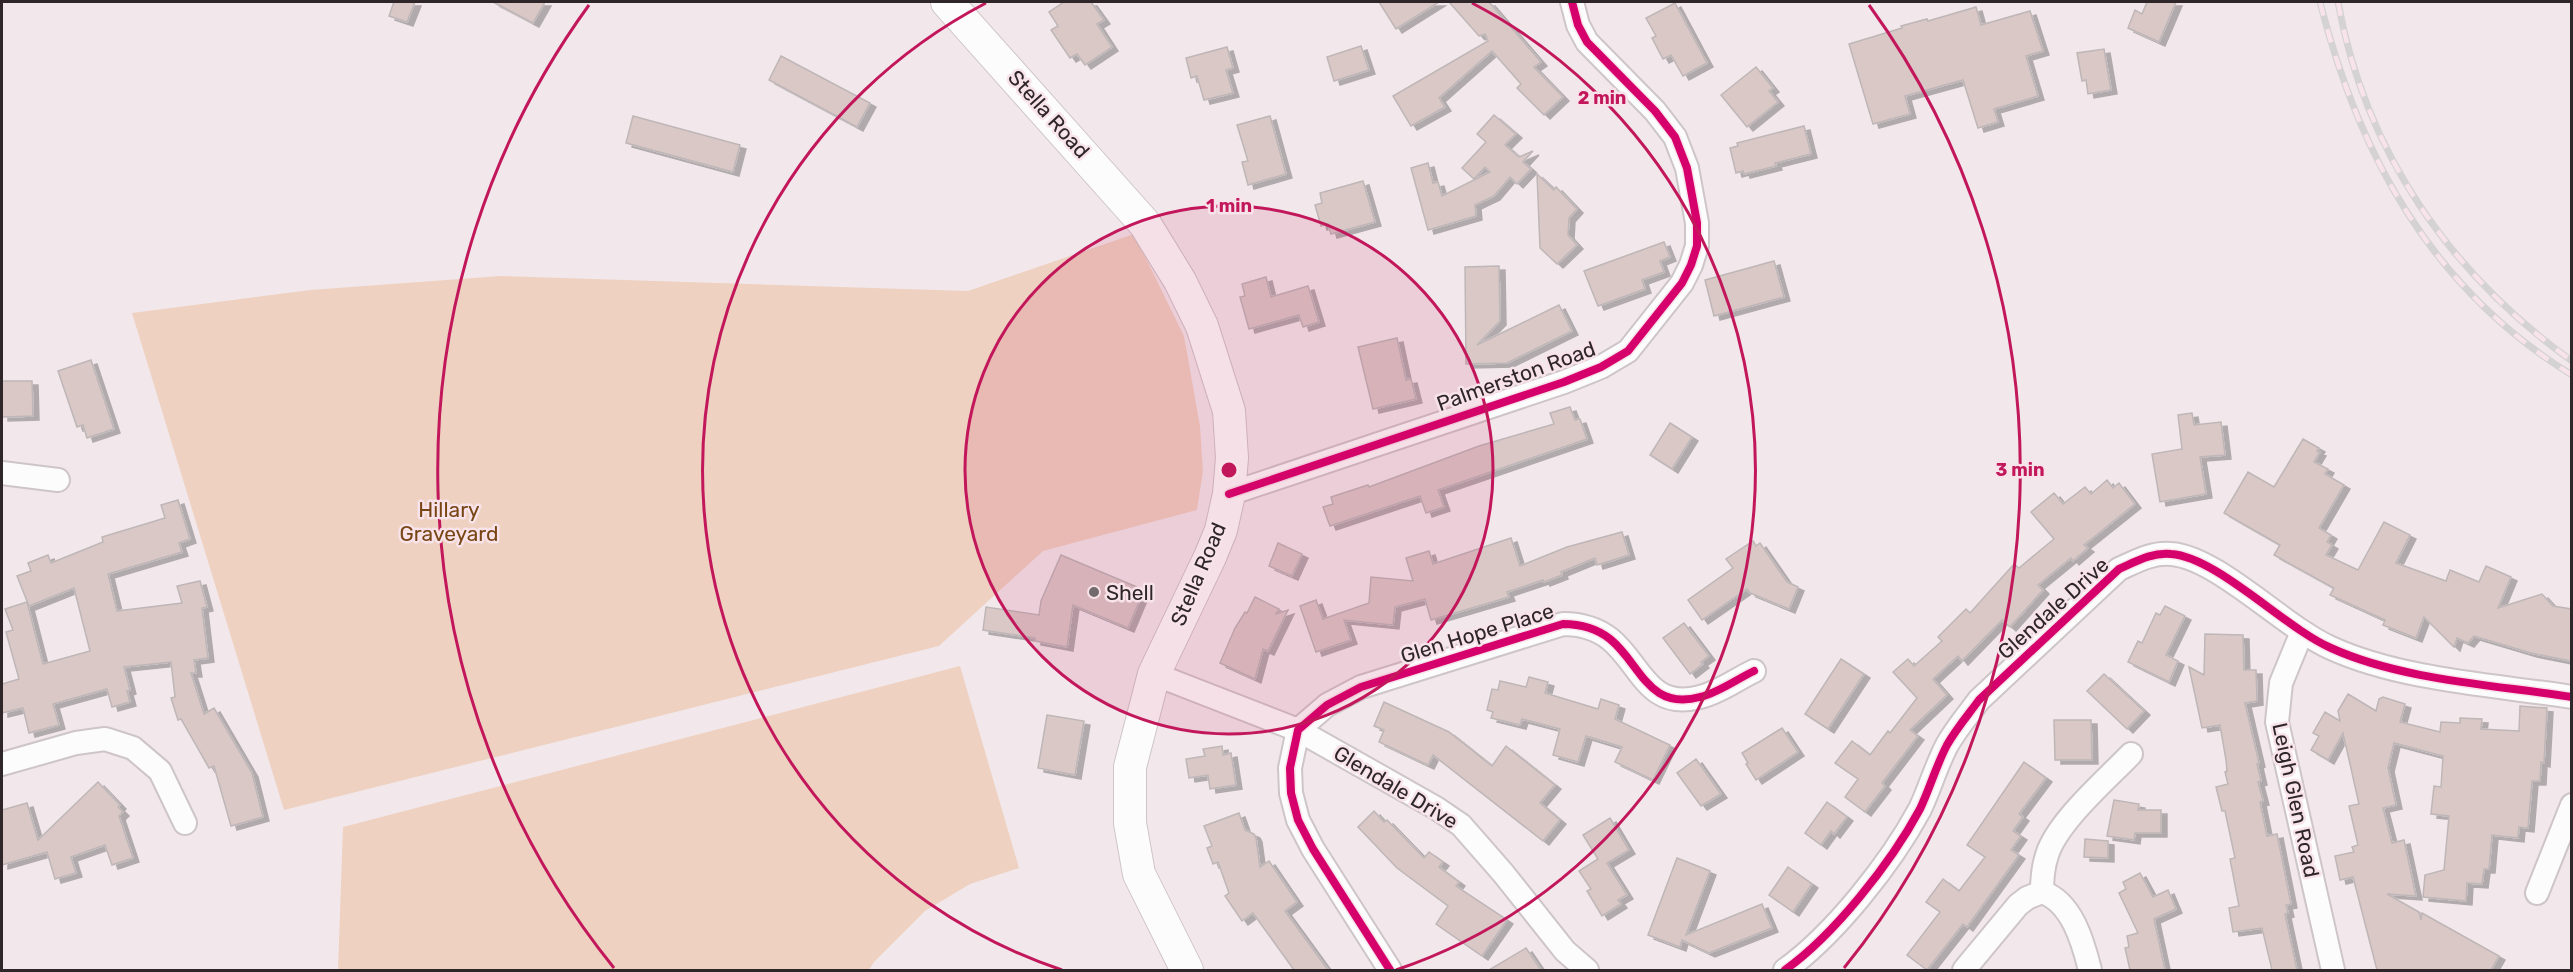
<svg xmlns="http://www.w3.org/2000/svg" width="2573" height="972" font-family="Rubik,sans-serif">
<defs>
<filter id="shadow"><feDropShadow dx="6" dy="4" stdDeviation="0" flood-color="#0004"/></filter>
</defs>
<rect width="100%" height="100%" fill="#f2e8eb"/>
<g fill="#eed1c0">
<path d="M1134 234 1184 336 1200 426 1203 471 1197 510 1043 551 939 646 284 810 132 313 310 290 501 276 968 291Z"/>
<path d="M960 666 1019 868 970 884 925 911 874 962 869 970H338L343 827Z"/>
</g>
<g fill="#dac8c7" stroke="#beb6b7" stroke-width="1.5" filter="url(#shadow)">
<path d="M394 2H415L407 22 389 16Z"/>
<path d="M493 2H545L533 23Z"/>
<path d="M1064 2H1091L1104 20 1097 24 1112 47 1085 65 1077 54 1070 58 1051 30 1058 26 1049 12Z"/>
<path d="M1379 2H1439L1396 29Z"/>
<path d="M1449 2H1489L1541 62 1534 67 1563 97 1544 115 1517 88 1521 84 1492 51 1439 98 1445 107 1411 126 1393 96 1488 41 1485 34 1479 36Z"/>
<path d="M2147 2H2176L2159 42 2128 28 2135 10 2142 14Z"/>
<path d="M1675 3 1707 63 1683 76 1671 55 1663 59 1652 38 1656 36 1646 18Z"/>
<path d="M1976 7 1981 25 2030 11 2043 51 2026 56 2038 96 1994 109 1998 122 1978 128 1963 80 1905 96 1910 114 1873 124 1849 44 1902 28 1901 26 1927 19 1928 21Z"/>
<path d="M1361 46 1369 70 1334 81 1327 57Z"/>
<path d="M1227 47 1233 68 1226 70 1233 93 1204 100 1197 76 1191 78 1186 58Z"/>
<path d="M2104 49 2111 90 2088 94 2086 80 2082 81 2077 53Z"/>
<path d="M781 56 870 103 857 127 769 80Z"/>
<path d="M1756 67 1773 88 1769 91 1778 102 1747 127 1721 95Z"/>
<path d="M1494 115 1516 134 1505 145 1519 157 1533 151 1523 162 1531 169 1517 184 1510 177 1494 196 1475 205 1476 216 1428 230 1411 168 1428 163 1433 183 1438 182 1442 196 1490 172 1485 167 1474 179 1462 168 1486 142 1477 134Z"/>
<path d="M633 116 740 145 733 172 626 143Z"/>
<path d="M1270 116 1286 174 1248 185 1242 162 1248 161 1237 125Z"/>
<path d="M1804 126 1811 154 1775 163 1776 166 1744 174 1743 171 1736 173 1730 148 1738 146 1737 143Z"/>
<path d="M1537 174 1554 190 1556 187 1577 209 1569 218 1568 235 1577 245 1557 264 1540 248Z"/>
<path d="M1363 181 1375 222 1331 234 1328 224 1321 226 1315 205 1322 203 1320 193Z"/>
<path d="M1664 242 1670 257 1660 261 1664 272 1642 280 1645 289 1598 306 1584 271Z"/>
<path d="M1774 261 1784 297 1714 316 1705 280Z"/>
<path d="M1499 266 1500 321 1477 345 1559 305 1572 331 1507 363 1466 364 1465 267Z"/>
<path d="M1266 277 1271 297 1308 286 1319 322 1303 327 1299 315 1249 329 1240 297 1245 296 1242 284Z"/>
<path d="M1397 338 1406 380 1411 379 1416 399 1373 409 1358 347Z"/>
<path d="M91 360 114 429 87 438 83 425 77 427 58 371Z"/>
<path d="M2 381H32L33 416 2 417Z"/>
<path d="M1570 407 1575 420 1580 419 1587 439 1438 490 1444 507 1426 513 1420 496 1330 526 1323 507 1333 504 1331 497 1368 485 1369 487 1479 446 1554 424 1550 413Z"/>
<path d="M2192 413 2194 425 2221 422 2225 455 2200 457 2206 494 2160 502 2152 454 2182 449 2178 415Z"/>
<path d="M1670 423 1692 437 1672 469 1650 455Z"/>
<path d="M2303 439 2319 448 2317 451 2320 452 2314 462 2328 469 2325 474 2344 485 2319 528 2331 535 2327 542 2332 545 2326 555 2358 570 2384 522 2410 535 2396 563 2446 581 2450 570 2479 582 2486 566 2511 577 2498 608 2542 594 2553 606 2571 609V661L2531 653 2474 636 2468 643 2457 638 2454 647 2424 617 2416 638 2383 625 2385 620 2330 595 2334 588 2274 555 2280 545 2224 513 2248 472 2274 487Z"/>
<path d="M2107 480 2113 488 2119 483 2135 504 2084 545 2088 548 2073 561 2071 558 2038 585 2043 590 2010 627 2002 620 1962 661 1958 656 1933 679 1947 695 1910 730 1918 736 1882 783 1885 786 1865 812 1845 797 1858 779 1835 763 1852 741 1870 755 1888 731 1890 733 1917 698 1893 672 1908 659 1914 666 1942 641 1938 637 1966 609 1970 613 2014 564 2019 568 2054 539 2031 512 2054 493 2063 504 2085 487 2091 494Z"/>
<path d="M178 500 190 539 179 543 182 552 108 574 117 611 182 603 177 586 200 581 207 607 202 608 208 658 194 660 196 673H191L204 714 214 708 252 773 263 817 231 826 214 766 209 768 181 719 178 720 171 698 175 697 171 662 124 667 130 690 127 691 130 702 112 707 107 689 53 704 59 725 29 733 23 708 2 713V684L19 679 6 632 13 630 5 609 27 602 43 664 90 651 74 588 29 606 17 576 31 571 28 563 48 555 51 563 103 542 102 537 165 518 161 505Z"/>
<path d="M1622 532 1629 555 1597 565 1595 558 1561 572 1562 575 1544 582 1543 580 1507 592 1509 597 1431 620 1425 599 1395 607 1393 625 1344 620 1351 640 1316 652 1300 606 1316 600 1323 619 1369 603 1371 577 1413 581 1406 558 1429 551 1433 564 1511 538 1520 566 1567 547Z"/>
<path d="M1753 541 1756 546 1760 543 1787 582 1798 587 1789 609 1750 593 1747 589 1702 620 1688 600 1733 568 1726 559Z"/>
<path d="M1278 543 1302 554 1292 576 1269 566Z"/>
<path d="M1061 555 1144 590 1128 628 1073 605 1067 647 1035 641V638L983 630 986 607 1039 615 1041 601Z"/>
<path d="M1255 597 1279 609 1276 614 1288 610 1268 651 1263 649 1255 679 1220 663 1235 628 1245 612 1247 613Z"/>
<path d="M2165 606 2185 616 2166 655 2178 661 2169 682 2128 662 2138 641 2142 643 2156 613 2160 615Z"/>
<path d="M1684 623 1709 656 1701 662 1703 664 1690 674 1663 638Z"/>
<path d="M2205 634 2243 635 2244 670H2256L2257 701 2245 703 2259 763 2257 764 2261 781 2258 782 2263 801 2260 802 2267 836 2277 834 2291 904 2286 905 2288 913 2285 914 2297 970H2272L2262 928 2233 932 2229 908 2239 906 2230 859 2235 858 2225 811H2222L2216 787 2228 784 2225 772 2227 771 2226 760 2220 725 2202 728 2189 667 2204 675Z"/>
<path d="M1841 659 1864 674 1828 729 1805 714Z"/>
<path d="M2104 674 2144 711 2127 729 2087 691Z"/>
<path d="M1529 677 1548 682 1545 693 1598 709 1601 699 1619 705 1615 719 1670 745 1653 780 1615 762 1622 747 1586 736 1578 762 1553 755 1560 729 1522 719 1520 725 1491 718 1493 712 1487 710 1492 689 1498 690 1500 681 1526 687Z"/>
<path d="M2348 694 2376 711 2379 699 2383 697 2405 704 2400 722 2440 732 2441 722 2460 723V718L2482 719 2481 729 2519 731 2520 706 2547 708 2544 763 2541 762 2540 781H2532L2528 828 2519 827 2518 838 2492 835 2489 869H2484L2482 884 2467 883 2466 901 2423 897 2425 875 2444 870 2449 816 2431 814 2434 786 2441 787 2443 756 2394 743 2388 768 2396 805 2383 808 2392 843 2404 840 2416 896 2387 894 2419 912 2421 920 2422 913 2499 956 2491 970H2377L2353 877 2340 880 2335 856 2354 852 2352 847 2358 845 2349 806 2359 804 2343 733 2328 760 2311 750 2319 736 2313 733 2325 712 2340 721 2338 711Z"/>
<path d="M1384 702 1449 732 1492 766 1506 746 1555 785 1540 803 1560 820 1543 841 1433 755 1428 765 1379 742 1384 730 1374 726Z"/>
<path d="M1047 715 1084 721 1075 775 1038 768Z"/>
<path d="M2054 720H2091L2092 760H2055Z"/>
<path d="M1782 728 1798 752 1756 780 1746 764 1748 763 1742 753Z"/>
<path d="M1222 746 1223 755 1231 753 1236 785 1210 789 1208 775 1189 778 1186 759 1205 756 1203 749Z"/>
<path d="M1696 759 1721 794 1701 806 1677 773Z"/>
<path d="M2024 762 2046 778 2019 814 2023 817 2013 831 2021 836 2011 850 2019 855 1967 927 1963 924 1927 970 1907 955 1940 912 1926 902 1943 879 1959 891 1985 857 1967 845Z"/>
<path d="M98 782 120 805 118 807 123 812 119 816 133 858 112 865 105 845 71 857 76 873 55 879 47 852 2 865V810L27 803 38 840Z"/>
<path d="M2114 800 2139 804 2138 810H2161V833H2135L2134 840 2107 836Z"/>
<path d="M1827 802 1847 817 1834 834 1831 831 1821 845 1805 833Z"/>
<path d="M1374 811 1384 822 1387 820 1424 858 1429 852 1443 862 1439 867 1459 882 1456 886 1507 920 1482 956 1436 924 1448 906 1397 868 1358 827Z"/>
<path d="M1239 813 1245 830 1254 834 1256 838 1260 867 1269 861 1297 902 1285 911 1328 970H1294L1253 913 1242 921 1225 896 1229 893 1218 862 1213 864 1207 848 1212 846 1204 826Z"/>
<path d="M1610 818 1629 850 1607 863 1627 895 1618 900 1621 904 1602 916 1587 891 1591 889 1579 871 1598 859 1583 835Z"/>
<path d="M2085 839 2108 841V858L2084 857Z"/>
<path d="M1677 858 1710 871 1686 935 1762 904 1772 928 1709 953 1682 940 1680 947 1648 935Z"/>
<path d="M1788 867 1812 884 1793 912 1769 895Z"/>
<path d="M2140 873 2153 897 2168 890 2176 909 2154 919 2165 970H2130L2125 948 2129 947 2127 936 2138 933 2119 893 2126 889 2123 882Z"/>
<path d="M1526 948 1541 970H1489Z"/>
</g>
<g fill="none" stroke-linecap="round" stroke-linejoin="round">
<defs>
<g id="street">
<path d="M2 473 58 480"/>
<path d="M1229 494 1564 382 1601 367 1628 351 1682 283 1691 265 1697 246V223L1687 168 1675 137 1655 111 1587 42 1578 25 1572 2"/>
<path d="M2302 632 2281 683 2277 722 2333 970"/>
<path d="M1154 674 1298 730 1436 808 1461 825 1503 873 1565 951 1587 970"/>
<path d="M2 764 76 743 105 739 133 748 160 771 185 823"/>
<path d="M2042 892C2042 879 2043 867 2047 855 2057 822 2107 779 2131 754"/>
<path d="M2537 893 2572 805"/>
<path d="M1390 970 1313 849 1298 820 1291 793 1290 768 1298 730 1327 705 1361 687 1563 624C1580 624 1596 628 1610 639 1641 664 1648 711 1700 697 1718 693 1737 679 1754 671"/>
<path d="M1785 970C1834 935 1891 863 1920 809 1930 788 1936 766 1947 745 1956 729 1968 715 1979 700L2119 569C2135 562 2152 552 2171 554 2217 557 2285 628 2331 648 2401 680 2495 685 2572 697"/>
<path d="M1964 970 2018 905 2027 898 2042 892C2072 902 2083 942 2090 970"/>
</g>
<path id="secondary" d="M947 2 1145 224 1180 281 1202 326 1229 411 1232 458 1229 494 1221 530 1210 557 1154 674 1130 767V823L1139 874 1187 970"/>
</defs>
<use href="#street" stroke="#cec5c8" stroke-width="26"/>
<use href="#secondary" stroke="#cec5c8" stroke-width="34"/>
<use href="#street" stroke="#fdfcfc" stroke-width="22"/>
<use href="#secondary" stroke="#fdfcfc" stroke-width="32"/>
<defs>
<g id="rail">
<path d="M2320 2C2359 156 2432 289 2572 375"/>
<path d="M2338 2C2365 151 2449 273 2572 361"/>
</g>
</defs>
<use href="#rail" stroke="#d5d2d3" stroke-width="7"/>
<use href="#rail" stroke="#f7e3e9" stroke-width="4.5" stroke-dasharray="14" stroke-linecap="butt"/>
<defs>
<g id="cycleway">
<path d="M1229 494 1564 382 1601 367 1628 351 1682 283 1691 265 1697 246V223L1687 168 1675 137 1655 111 1587 42 1578 25 1572 2"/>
<path d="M1390 970 1313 849 1298 820 1291 793 1290 768 1298 730 1327 705 1361 687 1563 624C1580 624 1596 628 1610 639 1641 664 1648 711 1700 697 1718 693 1737 679 1754 671"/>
<path d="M1785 970C1834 935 1891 863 1920 809 1930 788 1936 766 1947 745 1956 729 1968 715 1979 700L2119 569C2135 562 2152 552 2171 554 2217 557 2285 628 2331 648 2401 680 2495 685 2572 697"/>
</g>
</defs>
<use href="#cycleway" stroke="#f7e3e9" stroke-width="11"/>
<use href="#cycleway" stroke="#d6006c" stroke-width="8"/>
</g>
<circle cx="1229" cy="470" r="264" fill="#c2185b" fill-opacity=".12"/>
<g fill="none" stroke="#c2185b" stroke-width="3">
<circle cx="1229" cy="470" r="264"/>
<path d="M1062 970A527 527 0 0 1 986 3M1472 3A527 527 0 0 1 1396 970"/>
<path d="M614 968A791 791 0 0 1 589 5M1869 5A791 791 0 0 1 1844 968"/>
</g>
<circle fill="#736a6d" stroke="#f7e3e9" stroke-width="2" cx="1094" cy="592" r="6"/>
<g text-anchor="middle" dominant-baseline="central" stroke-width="5" stroke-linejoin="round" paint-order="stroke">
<g font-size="21" fill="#2e2629" stroke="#f7e3e9">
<text transform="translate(1049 114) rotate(48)">Stella Road</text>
<text transform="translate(1516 376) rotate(-20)">Palmerston Road</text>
<text transform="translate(1198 574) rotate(-67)">Stella Road</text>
<text transform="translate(2053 608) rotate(-42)">Glendale Drive</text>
<text transform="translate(1477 633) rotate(-17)">Glen Hope Place</text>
<text transform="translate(1396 787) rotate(31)">Glendale Drive</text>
<text transform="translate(2296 800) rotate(78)">Leigh Glen Road</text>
</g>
<g font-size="21" fill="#784514" stroke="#f7e3e9">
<text x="449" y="509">Hillary<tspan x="449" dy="24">Graveyard</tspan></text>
</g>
<g font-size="21" fill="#2e2629" stroke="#f7e3e9" text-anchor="start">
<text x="1106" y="592">Shell</text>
</g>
</g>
<circle cx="1229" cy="470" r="9" fill="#c2185b" stroke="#f7e3e9" stroke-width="3"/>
<g font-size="18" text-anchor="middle" font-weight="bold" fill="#c2185b" stroke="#f7e3e9" stroke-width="5" stroke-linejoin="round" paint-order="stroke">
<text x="1602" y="104">2 min</text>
<text x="1229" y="212">1 min</text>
<text x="2020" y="476">3 min</text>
</g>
<rect width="2573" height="972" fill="none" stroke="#2e2629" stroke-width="6"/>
</svg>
